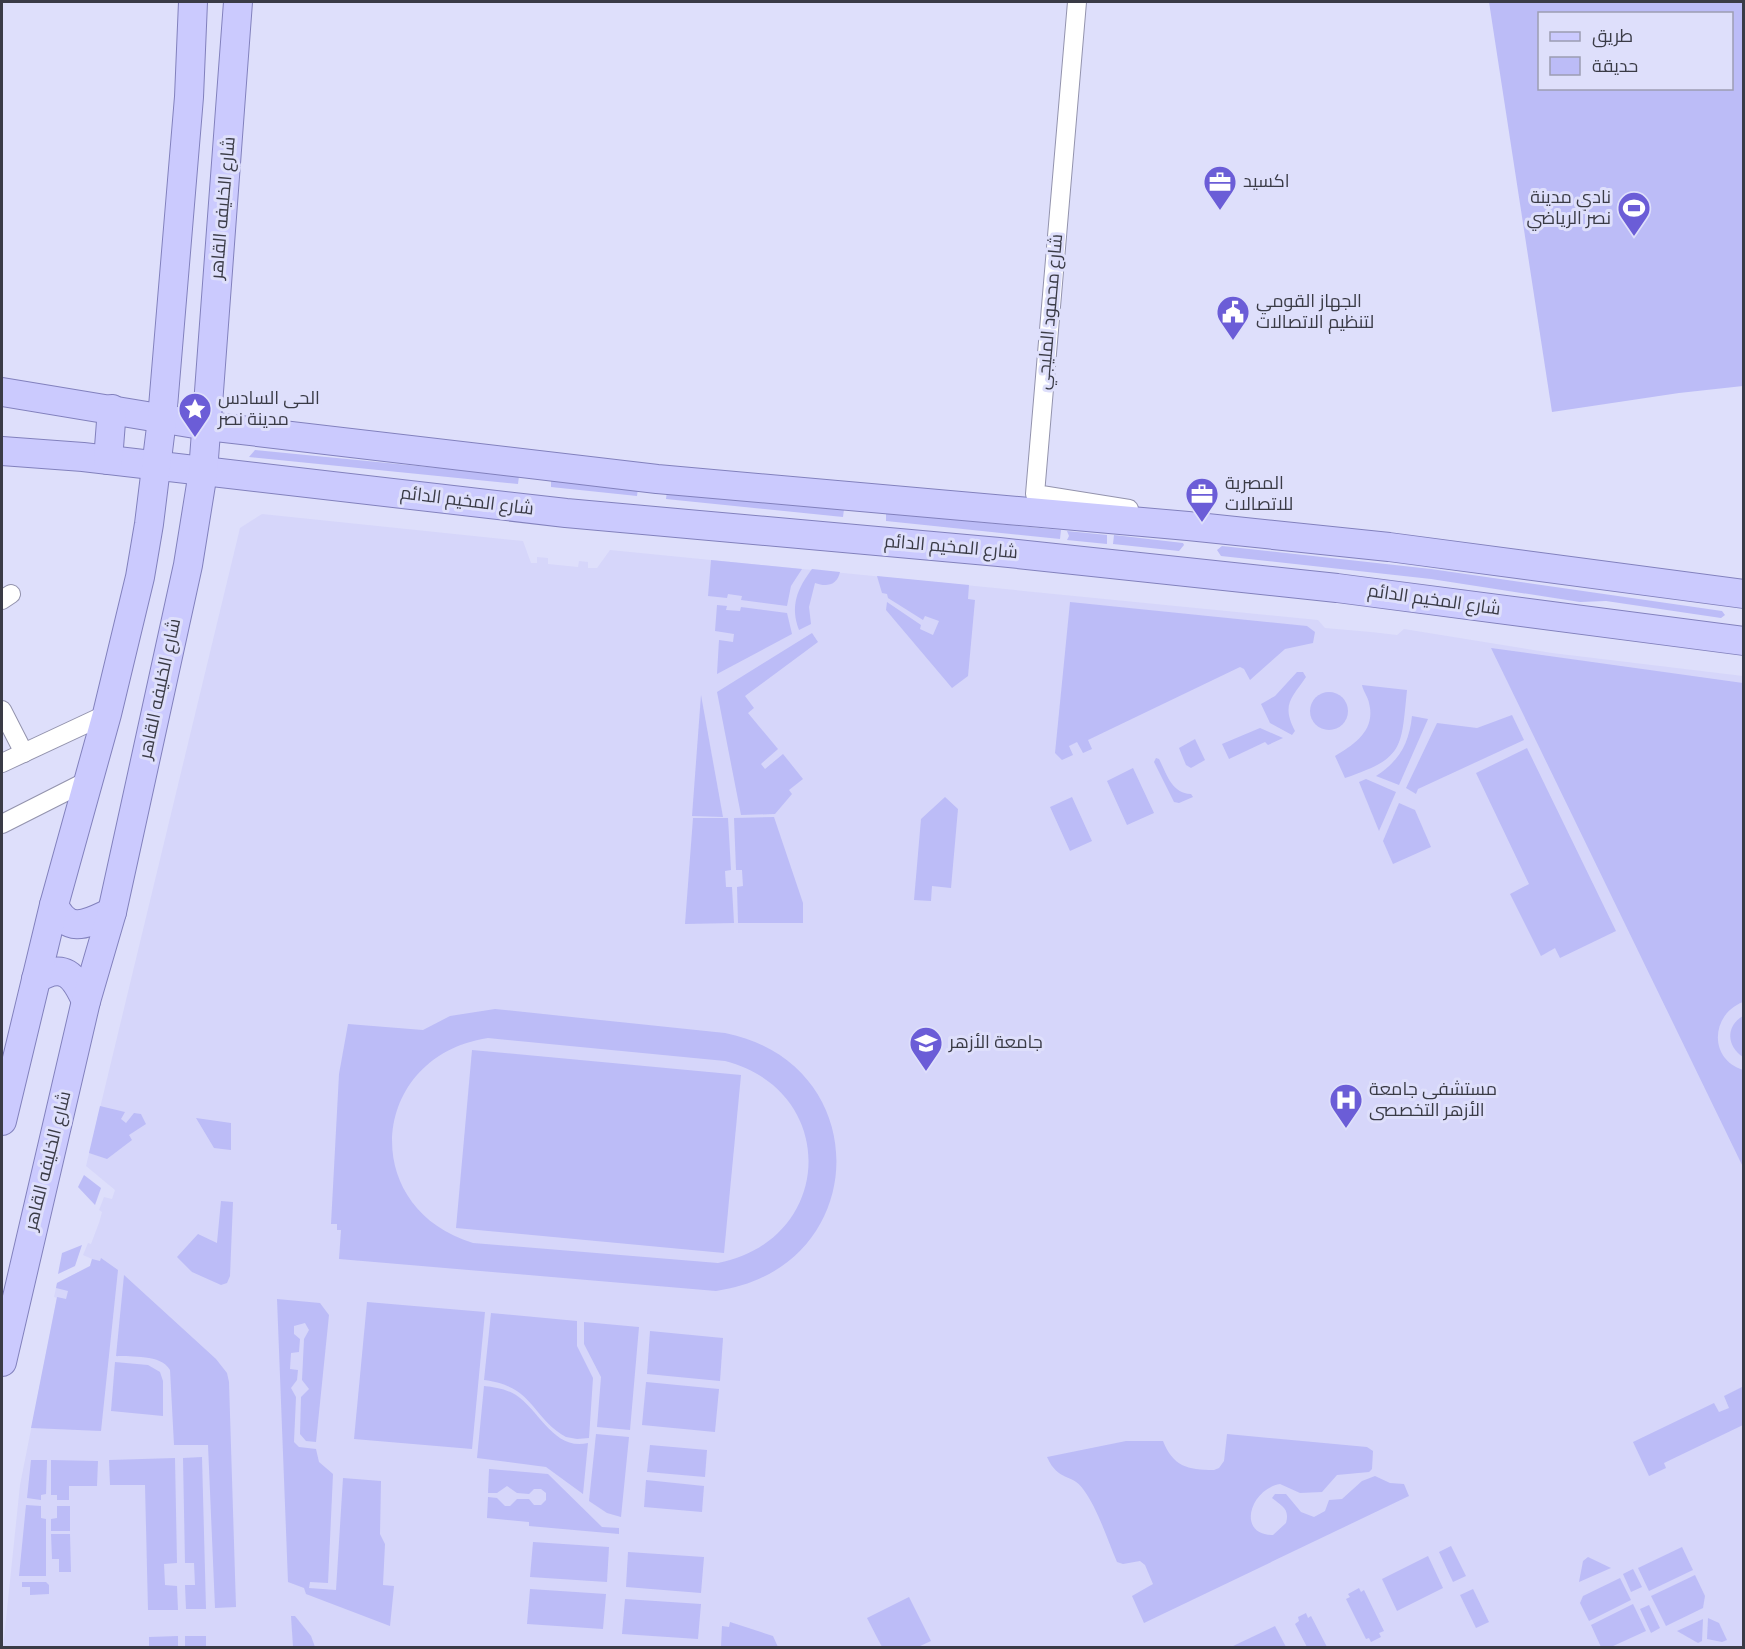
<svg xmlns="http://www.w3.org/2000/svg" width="1745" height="1649" font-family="Overpass,Cairo,sans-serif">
<rect width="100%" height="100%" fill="#dedffb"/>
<path fill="#d6d6fa" d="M262 514 523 541 531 563H537V557L548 558V564L578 567 579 561 588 562V568H597L610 550 1318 620 1325 628 1371 632 1397 635 1404 629 1552 653 1743 676V1647L3 1648 20 1485 57 1298 54 1297 57 1283 90 1266 92 1259 83 1255 88 1243 91 1244 99 1223 102 1212 99 1210 104 1197 112 1199 115 1190 86 1166 240 528Z"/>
<g fill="#bcbcf7" fill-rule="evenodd">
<path d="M1489 2H1743V386L1679 393 1552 412ZM1540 14H1732V88H1540Z"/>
<path d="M255 450 519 476 518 484 249 457Z"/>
<path d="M551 480 638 488 637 496 551 487Z"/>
<path d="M667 491 844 509 843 517 666 499Z"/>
<path d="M886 513 1061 530 1060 539 886 521Z"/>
<path d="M1067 531 1107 535V544L1067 540 1069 536Z"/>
<path d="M1114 535 1183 543 1184 545 1179 551 1113 544Z"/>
<path d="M1222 546 1431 569 1722 611 1725 615 1721 618 1606 601 1580 602 1431 579 1221 556 1217 550Z"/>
<path d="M711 560 802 569 791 586 787 606 741 600 742 596 728 594 727 598 708 596Z"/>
<path d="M812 569 840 572C837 586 826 587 815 583L809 607 811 624 799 630C790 606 797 589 812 569Z"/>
<path d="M877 576 969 585 968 599 975 600 968 676 952 688 886 610 887 602 921 625 920 629 933 635 939 621 925 616 923 620 888 598 887 594 882 593Z"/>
<path d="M1070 602 1307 626 1315 632 1313 643 1285 649 1250 680 1244 669 1240 667 1088 740 1092 749 1083 753 1077 742 1069 746 1073 755 1062 760 1055 753Z"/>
<path d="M717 605 727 606 726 610 740 611 741 607 787 613 792 634 717 674 719 640 733 642 734 634 715 631Z"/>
<path d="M812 633 818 642 745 696 754 708 748 713 778 749 761 764 765 769 783 754 803 779 789 790 792 794 775 814 741 815 717 692Z"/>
<path d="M1491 648 1743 683V1002C1711 1014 1708 1059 1743 1070V1167Z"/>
<path d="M1297 672H1303L1306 677C1292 698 1281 704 1295 731L1292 735 1270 723 1261 704 1275 696Z"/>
<path d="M1362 685 1407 690C1401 749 1404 758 1345 778L1335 756C1355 744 1376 730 1369 703 1368 697 1363 691 1362 685Z"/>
<circle cx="1329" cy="711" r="19"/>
<path d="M701 695 723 817 692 816Z"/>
<path d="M1512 715 1524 740 1418 789 1416 794 1406 788 1437 723 1477 728Z"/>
<path d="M1412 716 1428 719 1399 785 1376 776C1399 761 1409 744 1412 716Z"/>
<path d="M1260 728 1283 738 1268 745 1265 742 1229 759 1222 744Z"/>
<path d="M1195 739 1205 760 1191 768 1186 765 1179 748Z"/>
<path d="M1527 748 1616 931 1560 958 1555 948 1541 956 1510 894 1529 884 1476 773Z"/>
<path d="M1156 758 1159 759C1167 774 1171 793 1191 794L1193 797 1179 803 1174 802 1154 762Z"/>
<path d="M1133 768 1154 813 1127 825 1107 781Z"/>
<path d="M1366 779 1396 792 1379 831 1359 782Z"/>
<path d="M945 797 958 809 951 888 932 886 931 901 914 900 921 819Z"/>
<path d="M1072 797 1092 841 1070 851 1050 807Z"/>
<path d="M1399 803 1415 810 1431 847 1393 864 1383 841Z"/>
<path d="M774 817 803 903V923H738L737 887 743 886 742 870H736L734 818Z"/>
<path d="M693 818H728L731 870 725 871 726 887H732L734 923 685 924Z"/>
<path d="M495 1009 725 1033C878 1064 872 1269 716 1291L339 1259 341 1230H337V1224H331L339 1074 348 1024 423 1030 450 1016ZM488 1038 725 1061C840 1091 835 1240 718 1263L473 1243C357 1208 369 1056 488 1038Z"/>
<path d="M1743 1016V1057C1727 1047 1725 1026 1743 1016Z"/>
<path d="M472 1050 741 1075 724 1253 456 1228Z"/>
<path d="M100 1106 125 1112 121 1119 126 1123 134 1113 141 1114 146 1124 129 1135 132 1140 107 1159 89 1153Z"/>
<path d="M196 1118 231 1123V1150L214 1148Z"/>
<path d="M84 1175 101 1188 95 1205 78 1187Z"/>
<path d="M221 1201 233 1202 230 1276 227 1283 221 1285 192 1272 177 1257 198 1234 217 1243Z"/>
<path d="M82 1245 75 1266 58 1274 62 1253Z"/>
<path d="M101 1258 118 1270 101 1431 31 1428 57 1297 66 1299 68 1291 56 1288 57 1283 90 1266 92 1259 100 1261Z"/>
<path d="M124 1275 216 1359 227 1373 229 1382 236 1607 215 1608 208 1445H174L170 1370C161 1354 131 1357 116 1356Z"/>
<path d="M277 1299 320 1303 329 1315 316 1442 306 1441 300 1434 301 1397 309 1389 302 1380 304 1339 309 1330 305 1323 294 1326V1334L300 1339 299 1352 291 1353 290 1369 298 1370 297 1380 291 1388 296 1397 294 1442 299 1447 316 1449 319 1462 333 1474 328 1583 310 1582 309 1588 336 1590 343 1478 381 1481 380 1534 385 1544 383 1585 394 1586 390 1626 306 1594 304 1588 288 1582Z"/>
<path d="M367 1302 485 1312 472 1449 354 1439Z"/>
<path d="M491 1313 577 1321V1346L593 1378 589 1438 577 1439 566 1437C531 1417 534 1386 484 1380Z"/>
<path d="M584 1322 639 1327 630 1430 597 1427 601 1377 584 1344Z"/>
<path d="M650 1331 723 1338 720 1381 647 1374Z"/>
<path d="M115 1362 148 1365 160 1372 163 1381V1416L111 1411Z"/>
<path d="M646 1382 719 1389 715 1432 642 1425Z"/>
<path d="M484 1386C495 1387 506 1389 516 1395 540 1411 554 1451 588 1443L583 1494 546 1467 477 1458Z"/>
<path d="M1742 1387 1743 1425 1664 1463 1666 1468 1649 1476 1633 1442 1714 1403 1719 1412 1729 1408 1724 1396Z"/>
<path d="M596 1434 629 1437 621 1517 607 1513 589 1501Z"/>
<path d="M1227 1434 1367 1447 1373 1451 1372 1469 1369 1472 1337 1475 1322 1492 1300 1493 1280 1484C1250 1489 1236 1535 1273 1535L1286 1523C1290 1509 1282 1506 1272 1498L1275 1494H1286L1301 1512 1314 1517 1325 1511 1329 1500 1342 1499 1362 1481 1375 1476 1390 1483 1404 1484 1409 1496 1144 1623 1132 1596 1153 1584 1145 1565 1140 1561 1123 1564 1117 1562C1107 1539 1098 1509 1083 1489 1072 1473 1058 1482 1047 1457L1126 1441H1163C1173 1466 1187 1470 1214 1470L1219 1468 1224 1461Z"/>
<path d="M650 1445 707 1450 705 1477 647 1472Z"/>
<path d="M202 1457 206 1609H186L185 1585H195L194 1563H185L183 1458Z"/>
<path d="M175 1458 177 1563 164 1564 165 1585 177 1586 178 1610H148L145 1485H110L109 1460Z"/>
<path d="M31 1460H47L46 1494 41 1495V1500L27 1498Z"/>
<path d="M51 1460 98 1461 97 1486H69V1500H57V1495H51Z"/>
<path d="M489 1469 548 1474 602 1527 619 1528V1534L529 1526V1522L487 1518 488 1497 497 1498 505 1506H510L517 1499H529L534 1505H541L546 1500V1493L541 1489H534L529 1494 517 1493 507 1486 497 1493H488Z"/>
<path d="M646 1480 704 1486 702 1512 644 1507Z"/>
<path d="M26 1505 41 1506V1518L46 1519V1576H19Z"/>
<path d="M57 1506H70V1531H51V1519L57 1518Z"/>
<path d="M51 1534H70L71 1572H59V1559H52Z"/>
<path d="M533 1542 609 1547 607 1582 530 1577Z"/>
<path d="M1451 1546 1466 1576 1453 1582 1439 1552Z"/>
<path d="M1682 1547 1693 1570 1649 1591 1638 1568Z"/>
<path d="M628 1552 704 1557 701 1593 626 1587Z"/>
<path d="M1428 1556 1443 1588 1397 1611 1382 1579Z"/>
<path d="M1588 1557 1611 1568 1579 1582 1583 1561Z"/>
<path d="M1633 1569 1642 1587 1631 1592 1623 1574Z"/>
<path d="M1695 1575 1705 1596 1703 1608 1666 1626 1651 1596Z"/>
<path d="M1620 1578 1631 1600 1589 1621 1580 1603 1583 1596Z"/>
<path d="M22 1582H46L49 1585V1594L30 1595V1587H22Z"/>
<path d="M1359 1588 1361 1592 1364 1590 1384 1631 1379 1633 1381 1637 1371 1642 1369 1638 1366 1639 1346 1599 1350 1597 1348 1594Z"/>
<path d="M530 1589 606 1594 603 1629 527 1624Z"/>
<path d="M1473 1589 1489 1622 1476 1628 1460 1595Z"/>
<path d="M909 1597 931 1641 918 1647H882L867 1618Z"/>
<path d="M625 1599 701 1604 698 1639 622 1634Z"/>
<path d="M1633 1604 1646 1631 1611 1647H1601L1591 1625Z"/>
<path d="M1649 1605 1660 1628 1651 1633 1640 1609Z"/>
<path d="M1306 1613 1308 1618 1311 1616 1327 1647H1307L1295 1624 1299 1621 1298 1617Z"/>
<path d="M291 1616H295L311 1636 315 1647H293Z"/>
<path d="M1708 1618 1719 1623 1727 1640 1722 1642 1707 1639Z"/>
<path d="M1703 1619 1702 1641 1698 1643 1677 1631Z"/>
<path d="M730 1622 773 1636 778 1647H721L722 1626 729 1627Z"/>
<path d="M1275 1626 1286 1647H1231Z"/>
<path d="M178 1636V1647H149V1637Z"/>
<rect x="185" y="1636" width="21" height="11"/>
</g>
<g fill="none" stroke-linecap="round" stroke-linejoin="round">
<defs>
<g id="street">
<path d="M1077 2 1035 494 1129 509"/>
<path d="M2 600 11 594"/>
<path d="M2 710 24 753"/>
<path d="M2 763 107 714"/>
<path d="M2 824 89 780"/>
</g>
<g id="primary">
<path d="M2 392 207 426 657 479 1188 526 1389 547 1744 594"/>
<path d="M2 451 83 457 566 513 999 552 1337 588 1744 641"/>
<path d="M108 460 112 409"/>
<path d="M54 905C69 936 88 923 112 912"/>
<path d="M36 979C64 962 74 975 86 1001"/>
<path d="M2 1121 54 905 107 714 140 577 149 524 162 419 189 97 193 2"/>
<path d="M2 1362 86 1001 112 912 188 565 203 472 238 2"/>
</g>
</defs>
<use href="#street" stroke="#9393ad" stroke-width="20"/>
<use href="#primary" stroke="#8281bd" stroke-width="30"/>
<use href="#street" stroke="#fff" stroke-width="18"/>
<use href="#primary" stroke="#cbcafe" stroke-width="28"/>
</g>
<defs>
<symbol id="office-pin" viewBox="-11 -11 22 30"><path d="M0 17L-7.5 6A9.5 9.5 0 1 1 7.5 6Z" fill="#6b5dd7" stroke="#dedffb"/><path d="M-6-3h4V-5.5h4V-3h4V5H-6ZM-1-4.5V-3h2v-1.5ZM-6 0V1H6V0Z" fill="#fff"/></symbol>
<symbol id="stadium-pin" viewBox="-11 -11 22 30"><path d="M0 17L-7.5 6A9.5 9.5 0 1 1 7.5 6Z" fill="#6b5dd7" stroke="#dedffb"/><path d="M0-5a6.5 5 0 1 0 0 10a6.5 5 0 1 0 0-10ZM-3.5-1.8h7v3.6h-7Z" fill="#fff"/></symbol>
<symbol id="civic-pin" viewBox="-11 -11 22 30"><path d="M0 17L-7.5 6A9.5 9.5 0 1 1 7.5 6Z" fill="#6b5dd7" stroke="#dedffb"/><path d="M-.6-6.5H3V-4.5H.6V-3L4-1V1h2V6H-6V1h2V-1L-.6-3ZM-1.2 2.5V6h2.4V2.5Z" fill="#fff"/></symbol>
<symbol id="sight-pin" viewBox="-11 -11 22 30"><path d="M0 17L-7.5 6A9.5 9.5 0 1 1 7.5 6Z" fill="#6b5dd7" stroke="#dedffb"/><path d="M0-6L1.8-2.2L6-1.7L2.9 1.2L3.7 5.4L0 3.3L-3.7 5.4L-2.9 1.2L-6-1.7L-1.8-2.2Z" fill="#fff"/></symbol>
<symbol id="university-pin" viewBox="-11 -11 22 30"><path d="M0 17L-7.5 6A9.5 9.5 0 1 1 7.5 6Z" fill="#6b5dd7" stroke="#dedffb"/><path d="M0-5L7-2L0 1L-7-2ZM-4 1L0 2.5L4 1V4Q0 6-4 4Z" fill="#fff"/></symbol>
<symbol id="hospital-pin" viewBox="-11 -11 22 30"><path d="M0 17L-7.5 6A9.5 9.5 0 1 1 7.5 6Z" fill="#6b5dd7" stroke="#dedffb"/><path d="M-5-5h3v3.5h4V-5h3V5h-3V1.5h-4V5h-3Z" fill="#fff"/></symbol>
</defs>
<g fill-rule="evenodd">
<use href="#office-pin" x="1201" y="163" width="38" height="52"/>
<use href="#stadium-pin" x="1615" y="189" width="38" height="52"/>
<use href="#civic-pin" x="1214" y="293" width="38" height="52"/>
<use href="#sight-pin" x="176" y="390" width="38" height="52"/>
<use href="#office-pin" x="1183" y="475" width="38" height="52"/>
<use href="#university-pin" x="907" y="1024" width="38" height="52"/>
<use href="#hospital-pin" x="1327" y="1081" width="38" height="52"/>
</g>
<g text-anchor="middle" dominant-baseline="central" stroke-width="6" stroke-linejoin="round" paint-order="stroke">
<g font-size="18" fill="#3a3b46" stroke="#dedffb" text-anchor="start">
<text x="1243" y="182">اكسيد</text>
<text x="1611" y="198" text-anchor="end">نادي مدينة<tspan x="1611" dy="21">نصر الرياضي</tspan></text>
<text x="1256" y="302">الجهاز القومي<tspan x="1256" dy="21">لتنظيم الاتصالات</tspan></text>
<text x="218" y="399">الحى السادس<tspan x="218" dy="21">مدينة نصر</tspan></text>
<text x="1225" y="484">المصرية<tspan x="1225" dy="21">للاتصالات</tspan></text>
<text x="949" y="1043">جامعة الأزهر</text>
<text x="1369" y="1090">مستشفى جامعة<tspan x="1369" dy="21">الأزهر التخصصى</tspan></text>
</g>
<g font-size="18" fill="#3a3b46" stroke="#dedffb">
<text transform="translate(224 208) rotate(-85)">شارع الخليفه القاهر</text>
<text transform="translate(1051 312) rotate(-85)">شارع محمود المليجي</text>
<text transform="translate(467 502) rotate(7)">شارع المخيم الدائم</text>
<text transform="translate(951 548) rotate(5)">شارع المخيم الدائم</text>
<text transform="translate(1434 601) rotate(8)">شارع المخيم الدائم</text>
<text transform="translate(161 689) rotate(-78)">شارع الخليفه القاهر</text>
<text transform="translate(49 1161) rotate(-76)">شارع الخليفه القاهر</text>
</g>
</g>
<rect width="1745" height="1649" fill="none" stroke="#3a3b46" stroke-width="6"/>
<rect x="1538" y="12" width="195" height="78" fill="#dedffb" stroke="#9c9db3" stroke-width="1.5"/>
<rect x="1550" y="32" width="30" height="9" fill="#cbcafe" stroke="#9c9db3" stroke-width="1.5"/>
<text x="1592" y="42" font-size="18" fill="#3a3b46">طريق</text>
<rect x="1550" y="57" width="30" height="18" fill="#bcbcf7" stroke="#9c9db3" stroke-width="1.5"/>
<text x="1592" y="72" font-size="18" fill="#3a3b46">حديقة</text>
</svg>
